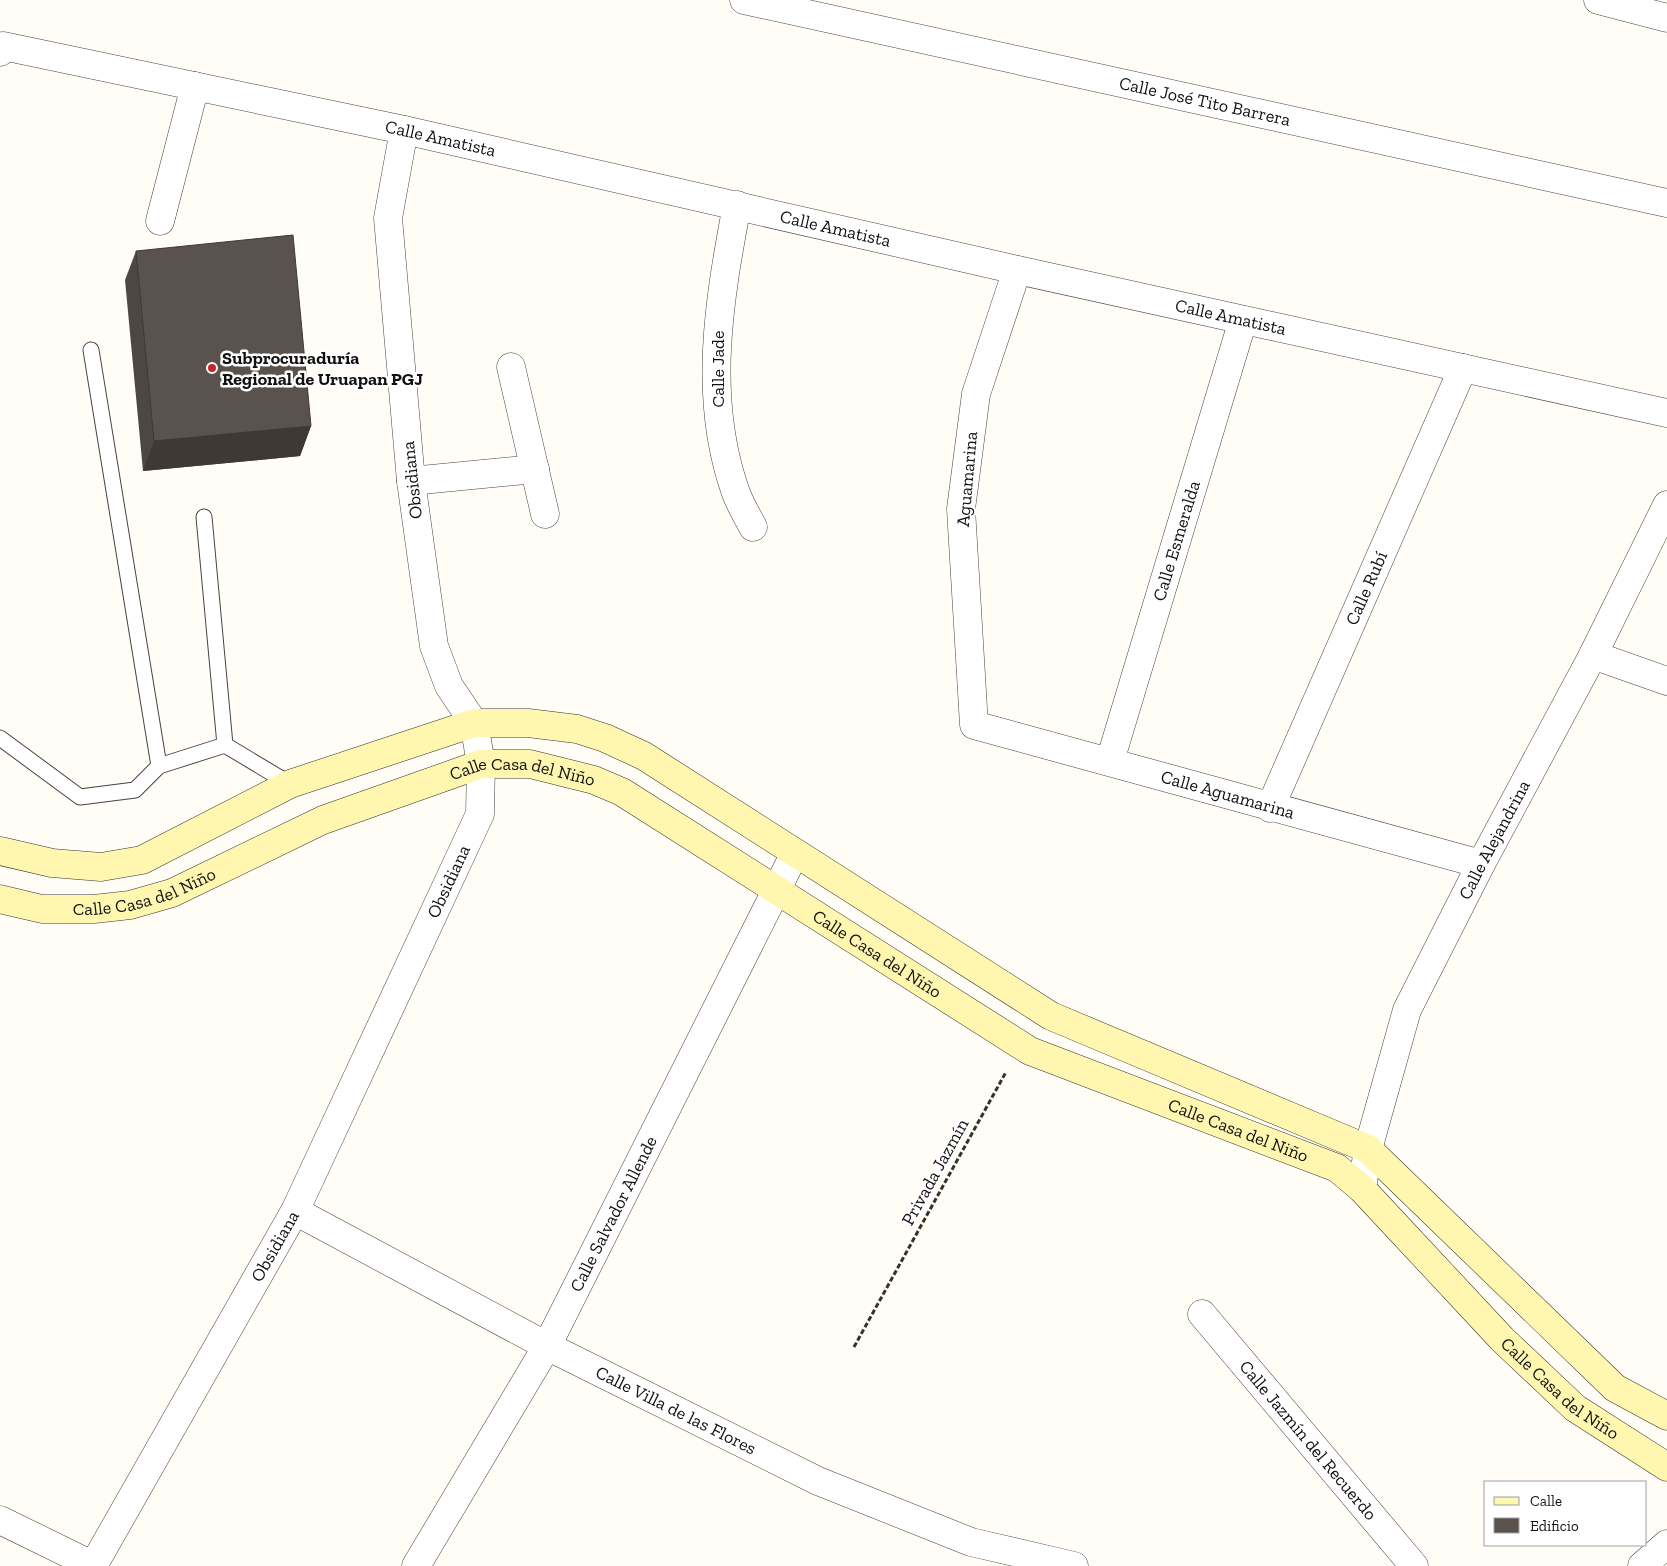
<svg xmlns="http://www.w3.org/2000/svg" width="1667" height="1566" font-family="'Zilla Slab',serif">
<rect width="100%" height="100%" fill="#fffdf5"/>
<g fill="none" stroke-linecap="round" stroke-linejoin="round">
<defs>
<g id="lane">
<path d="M91 350 159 766"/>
<path d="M204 517 225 745"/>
<path d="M0 738 80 797 135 790 159 766 225 745 290 784"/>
</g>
<g id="street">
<path id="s1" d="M744 0 1667 203"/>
<path d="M1598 0 1667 18"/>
<path id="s2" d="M0 52 3 46 404 130 1017 270 1667 413"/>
<path d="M737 205C719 301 702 398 736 493 740 504 747 516 753 527"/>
<path d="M160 221 195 86"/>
<path id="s3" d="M1017 270 976 394 961 509 974 725C1144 770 1311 819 1481 864"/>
<path d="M511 367 545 514"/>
<path d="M411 481 535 469"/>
<path d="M1593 655 1667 681"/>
<path id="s4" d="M1110 761 1243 320"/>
<path id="s5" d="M1270 808 1463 368"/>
<path id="s6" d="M1362 1189 1368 1149 1407 1010 1481 864 1593 655 1667 505"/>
<path id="s7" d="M295 1211 547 1346 818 1481 971 1542 1074 1566"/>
<path id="s8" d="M1202 1314 1414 1566"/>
<path d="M0 1520 94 1566"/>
<path id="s9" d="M93 1566 295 1211 480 814 481 764 474 723 449 686 434 646 411 481 388 218 404 130"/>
<path id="s10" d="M416 1566 547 1346 795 853"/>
<path d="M1642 1566 1667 1544"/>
</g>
<g id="secondary">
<path d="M0 851 52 863 101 867 142 860 290 784 474 723H528L577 729 605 738 644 756 1051 1016 1368 1149 1615 1388 1667 1416"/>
<path id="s11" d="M0 899 42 909H94L130 905 172 893 323 820 481 764H530L594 780 622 792 1030 1051 1337 1168 1362 1189 1502 1339 1575 1408 1667 1467"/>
</g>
</defs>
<use href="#lane" stroke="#444" stroke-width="17"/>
<use href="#street" stroke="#444" stroke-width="29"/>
<use href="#secondary" stroke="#333" stroke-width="29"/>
<path stroke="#333" stroke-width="3" stroke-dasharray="5 2.5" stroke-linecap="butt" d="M854 1347 1006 1072"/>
<use href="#lane" stroke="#fff" stroke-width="15"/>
<use href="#street" stroke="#fff" stroke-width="28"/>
<use href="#secondary" stroke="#fff6b0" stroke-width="28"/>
</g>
<path fill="#4d4742" d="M136 251 311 426 300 456 143 471 125 280Z"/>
<path fill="#3f3936" d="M311 426 300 456 143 471 154 441Z"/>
<path fill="#5a524d" stroke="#3f3936" d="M293 235 311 426 154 441 136 251Z"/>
<circle fill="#c4262e" stroke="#fff" stroke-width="2" cx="212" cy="368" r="5"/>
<g text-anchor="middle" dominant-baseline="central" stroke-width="5" stroke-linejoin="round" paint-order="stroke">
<g font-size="18" fill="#111" stroke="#fff">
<text stroke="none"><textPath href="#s1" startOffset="472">Calle José Tito Barrera</textPath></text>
<text stroke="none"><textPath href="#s2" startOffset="454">Calle Amatista</textPath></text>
<text stroke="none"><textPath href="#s2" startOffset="859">Calle Amatista</textPath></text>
<text stroke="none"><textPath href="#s2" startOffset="1264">Calle Amatista</textPath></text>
<text transform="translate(718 369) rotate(-90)">Calle Jade</text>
<text transform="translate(967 479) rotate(-85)">Aguamarina</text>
<text transform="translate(412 480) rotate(-96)">Obsidiana</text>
<text stroke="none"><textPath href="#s4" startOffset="230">Calle Esmeralda</textPath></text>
<text stroke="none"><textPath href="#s5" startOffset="240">Calle Rubí</textPath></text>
<text stroke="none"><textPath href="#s11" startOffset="552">Calle Casa del Niño</textPath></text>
<text stroke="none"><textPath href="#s3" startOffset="726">Calle Aguamarina</textPath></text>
<text stroke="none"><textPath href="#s6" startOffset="376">Calle Alejandrina</textPath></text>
<text stroke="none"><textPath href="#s9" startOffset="772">Obsidiana</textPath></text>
<text stroke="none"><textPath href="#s11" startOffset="148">Calle Casa del Niño</textPath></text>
<text stroke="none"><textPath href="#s11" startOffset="958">Calle Casa del Niño</textPath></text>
<text stroke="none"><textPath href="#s11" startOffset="1362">Calle Casa del Niño</textPath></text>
<text transform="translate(935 1172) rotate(-61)">Privada Jazmín</text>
<text stroke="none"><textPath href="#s10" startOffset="404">Calle Salvador Allende</textPath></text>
<text stroke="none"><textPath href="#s9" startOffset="368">Obsidiana</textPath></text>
<text stroke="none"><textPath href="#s11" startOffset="1782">Calle Casa del Niño</textPath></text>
<text stroke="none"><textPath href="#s7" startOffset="430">Calle Villa de las Flores</textPath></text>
<text stroke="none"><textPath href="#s8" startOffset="165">Calle Jazmín del Recuerdo</textPath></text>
</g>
<g font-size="18" font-weight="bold" fill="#111" stroke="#fff" text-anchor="start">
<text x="222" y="358">Subprocuraduría<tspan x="222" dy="21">Regional de Uruapan PGJ</tspan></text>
</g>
</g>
<rect x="1484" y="1481" width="162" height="65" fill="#ffffff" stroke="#a0a0a0"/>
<rect x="1494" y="1497" width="25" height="8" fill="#fff6b0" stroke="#a0a0a0"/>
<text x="1530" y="1506" font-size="15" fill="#111111">Calle</text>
<rect x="1494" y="1518" width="25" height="15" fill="#5a524d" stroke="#a0a0a0"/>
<text x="1530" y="1531" font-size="15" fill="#111111">Edificio</text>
</svg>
